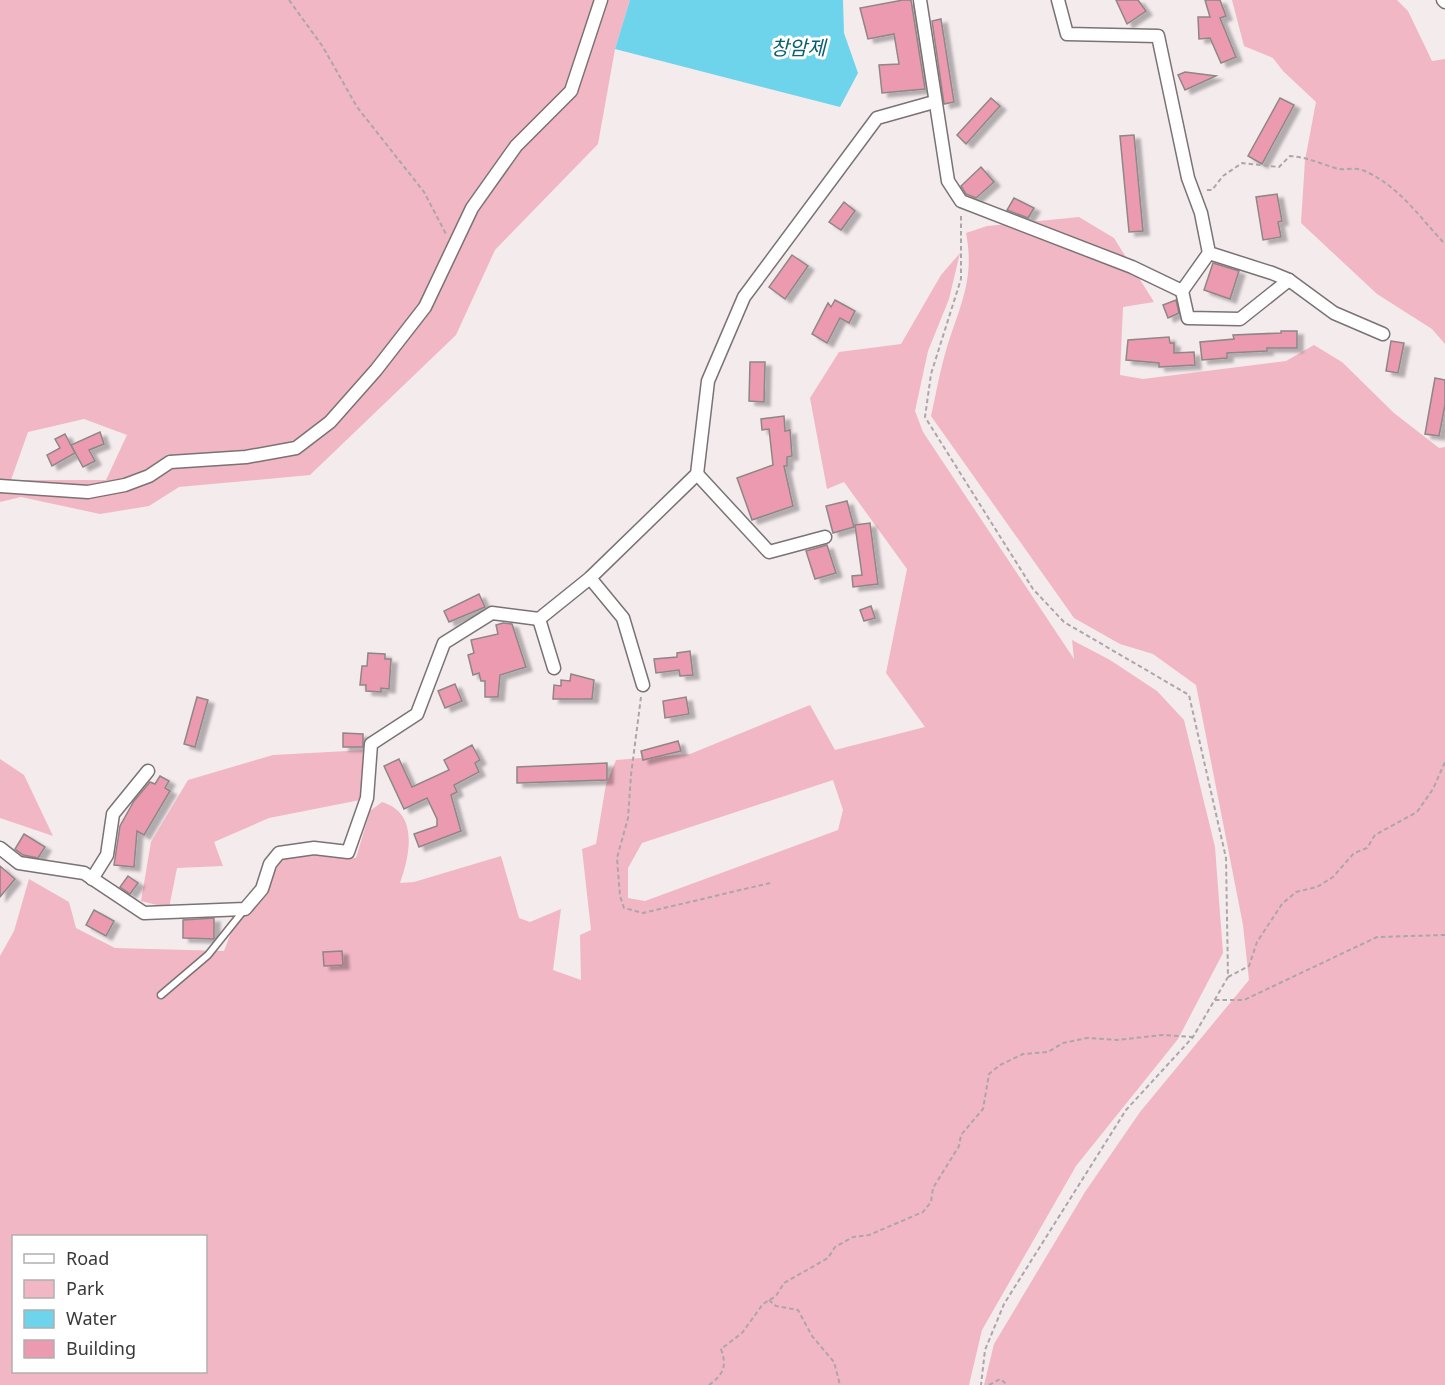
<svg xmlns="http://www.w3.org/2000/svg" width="1445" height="1385" font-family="'Noto Sans','Noto Sans KR',sans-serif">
<defs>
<filter id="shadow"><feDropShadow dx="6" dy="4" stdDeviation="1.5" flood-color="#0004"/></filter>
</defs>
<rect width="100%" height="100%" fill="#f4ebed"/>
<g fill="#f1b7c5" fill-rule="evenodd">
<path d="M0 0H630L615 49 598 144 495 250 456 335 310 475 179 487 149 506 100 514 21 497 0 502ZM84 419 127 435 106 480H11L28 432Z"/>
<path d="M1232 0H1397L1408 11 1432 61 1445 59V344L1432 329 1377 294 1301 223 1305 160 1316 102 1283 71 1273 58 1244 46Z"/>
<path d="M1079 217 1114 238 1154 302 1123 307 1120 375 1143 379 1286 361 1314 345 1342 362 1394 413 1439 448 1445 447V1385H984L994 1344 1085 1192 1140 1112 1249 980 1243 925 1196 685 1153 654 1120 644 1074 618 931 416C936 394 940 370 947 347 960 305 975 279 966 233L987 226Z"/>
<path d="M960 253 949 299 928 351 915 411 923 432 1074 659 1072 640 1110 660 1157 691 1184 720 1215 847 1223 953 1178 1039 1076 1166 982 1330 969 1385H0V956L14 931 29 879 69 902 76 928 115 948 224 951 232 930 286 855 327 854 356 858 370 811 382 802C419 813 410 855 400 883L414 882 501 856 519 918 530 922 561 909 553 970 581 980 580 935 591 930 582 849 596 844 606 784 616 760 690 754 810 705 835 750 925 727 886 673 907 569 844 482 827 489 810 398 839 352 901 344 941 275ZM833 780 843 810 838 830 645 901 628 898V868L642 843ZM14 1236H206V1372H14Z"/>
<path d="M366 750 360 800 269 818 214 842 223 866 177 868 169 908 141 901 151 842 188 780 273 755Z"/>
<path d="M0 759 24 775 53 836 0 818Z"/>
</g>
<path fill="#6ed4eb" d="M630 0H843L844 33 858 73 840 107 615 49Z"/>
<g fill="#eb9aaf" stroke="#8f8688" stroke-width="1.5" filter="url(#shadow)">
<path d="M903 0H911L925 89 882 93 879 65 899 64 894 34 868 39 860 8Z"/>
<path d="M1116 0H1138L1146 11 1127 24Z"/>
<path d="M1205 0H1220L1226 16 1220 18 1236 57 1221 63 1210 38 1199 39 1198 17H1210Z"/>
<path d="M941 19 954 102 944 104 932 21Z"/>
<path d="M1185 72 1216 76 1185 90 1178 75Z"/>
<path d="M991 98 1000 106 966 144 957 135Z"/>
<path d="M1280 98 1294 105 1262 164 1248 156Z"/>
<path d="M1134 135 1143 231 1129 232 1120 136Z"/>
<path d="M981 167 994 182 976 198 966 194 961 186Z"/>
<path d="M1277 194 1282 221 1278 222 1281 237 1263 240 1256 197Z"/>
<path d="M1014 198 1034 208 1028 218 1007 210Z"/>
<path d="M844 202 855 211 841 230 829 222Z"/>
<path d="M792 255 808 266 785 299 769 287Z"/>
<path d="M1213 263 1239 271 1230 299 1204 290Z"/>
<path d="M835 300 855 311 849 323 840 318 827 343 812 334 828 303 831 307Z"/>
<path d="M1176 300 1179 313 1168 318 1163 305Z"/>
<path d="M1281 331H1297V348H1267V351L1227 353V358L1202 360 1200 342 1234 339 1233 335 1281 333Z"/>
<path d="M1169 337 1170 343H1174V353L1194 352 1195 365 1159 367V363L1126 360 1128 340Z"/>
<path d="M1391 341 1404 343 1398 373 1386 371Z"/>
<path d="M750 362H765L764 402 749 401Z"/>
<path d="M1435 378 1445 380V405L1439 436 1425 434Z"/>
<path d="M784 416 785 431 790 430 792 456 787 457V466H784L793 506 752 520 737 478 773 465 769 429 762 430 761 419Z"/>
<path d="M100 432 104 444 89 450 95 461 83 467 71 445Z"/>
<path d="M65 434 75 453 52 466 47 455 60 448 55 439Z"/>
<path d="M847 501 854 527 833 533 826 506Z"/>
<path d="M870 523 878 584 853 587 852 576 862 575 855 525Z"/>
<path d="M827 545 836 573 815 579 806 551Z"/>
<path d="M479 594 485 607 449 622 444 611Z"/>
<path d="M871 606 875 618 864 621 860 610Z"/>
<path d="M503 623 512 624 526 667 500 675 498 697H485V681H481L479 673 473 675 468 655 474 653 471 640 498 634 496 625Z"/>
<path d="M690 651 693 675 680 676 679 670 656 673 654 659 677 657V653Z"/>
<path d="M368 653 385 654V659H391L389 689 381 688V692L366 691V685H360L362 666H367Z"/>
<path d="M571 674 594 680 592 699H553L554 685 561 686V680L570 681Z"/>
<path d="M455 684 462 701 445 708 438 691Z"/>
<path d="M197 697 208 700 195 747 184 744Z"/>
<path d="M686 697 689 714 665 718 663 701Z"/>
<path d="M343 733 363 734V747H343Z"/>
<path d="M678 741 681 751 643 760 641 751Z"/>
<path d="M472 745 480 760 475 763 479 772 454 785 457 792 451 795 461 831 419 847 414 834 437 826V819L427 798 404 809 384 766 399 759 412 787 449 770 444 760Z"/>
<path d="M607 763V780L517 783V767Z"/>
<path d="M160 776 169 781 165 788 170 791 144 835 137 831 134 867 114 865 120 826 134 801 150 782 155 784Z"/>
<path d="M24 834 45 847 38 858 23 855 15 849Z"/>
<path d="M0 866 15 879 0 897Z"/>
<path d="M128 876 138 883 130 894 120 887Z"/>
<path d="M94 910 114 921 106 936 86 925Z"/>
<path d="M214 918V939L183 938V920Z"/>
<path d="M342 951 343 965 324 966 323 952Z"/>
</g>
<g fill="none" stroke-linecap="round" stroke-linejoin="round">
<defs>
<path id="lane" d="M161 995 208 955 244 910"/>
<g id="street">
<path d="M920 0 948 181 961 201 1132 267 1182 291 1209 253"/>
<path d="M1058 0 1067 34 1158 36 1188 178 1201 213 1209 253 1272 273 1289 280 1334 313 1383 334"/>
<path d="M1443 0 1445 2"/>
<path d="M1182 291 1188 318 1240 319 1289 280"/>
<path d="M697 474 769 552 825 537"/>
<path d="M0 486 88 492 125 485 149 476 170 462 246 457 296 448 330 422 376 370 425 307 472 208 516 146 571 91 601 0"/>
<path d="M590 578 623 618 643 685"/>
<path d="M539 619 554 668"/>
<path d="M0 848 19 863 84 873 144 913 245 909 262 889 270 864 279 853 314 848 348 852 367 798 371 744 417 714 444 643 492 613 539 619 590 578 697 474 708 381 744 297 877 118 934 102"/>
<path d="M92 879 107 855 113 814 148 771"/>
</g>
</defs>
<use href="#lane" stroke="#7a7274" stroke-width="9"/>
<use href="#street" stroke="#7a7274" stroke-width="15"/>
<g stroke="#ada6a8" stroke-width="2" stroke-dasharray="4.5 3" stroke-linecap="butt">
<path d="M289 0 323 47 357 107 424 192 446 234"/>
<path d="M1207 190H1212L1223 176 1242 163 1279 167 1290 156C1306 157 1319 163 1335 168 1344 171 1353 167 1362 170 1398 184 1420 218 1445 244"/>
<path d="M961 216V279L931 374 925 417 1033 589 1064 622 1189 695 1226 858 1228 977 1193 1037 1126 1110 1004 1304 985 1350 981 1385"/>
<path d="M641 697 631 775 628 818 617 858 620 896 624 908 643 913 770 883"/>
<path d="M1228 977 1249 966 1257 942 1282 904 1296 892 1317 887 1333 877 1354 853 1367 848 1375 835 1417 812 1433 789 1445 762"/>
<path d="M1215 1000H1244L1377 937 1445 935"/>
<path d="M769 1300 776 1306 798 1310 812 1336 834 1362 840 1385"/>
<path d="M709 1385C724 1374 727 1366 721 1349L742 1333 763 1304 776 1296 784 1283 828 1258 835 1247 853 1237 869 1235 923 1212 931 1202 933 1188 959 1146 961 1135 983 1109 989 1074 1000 1065 1023 1054 1048 1052 1063 1043 1087 1038 1117 1040 1162 1035 1193 1037"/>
<path d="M989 1385 1000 1379 1008 1385"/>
</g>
<use href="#lane" stroke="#fff" stroke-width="6"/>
<use href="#street" stroke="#fff" stroke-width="12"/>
</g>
<g text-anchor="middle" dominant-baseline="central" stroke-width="6" stroke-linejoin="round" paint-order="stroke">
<g font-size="20" font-style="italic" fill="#076171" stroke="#fff">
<text x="798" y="47">창암제</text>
</g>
</g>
<rect x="12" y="1235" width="195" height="138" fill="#ffffff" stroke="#b1afaf" stroke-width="1.5"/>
<rect x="24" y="1254" width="30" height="9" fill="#ffffff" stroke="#b1afaf" stroke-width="1.5"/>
<text x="66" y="1265" font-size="18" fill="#3b3838">Road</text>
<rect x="24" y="1280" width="30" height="18" fill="#f1b7c5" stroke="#b1afaf" stroke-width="1.5"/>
<text x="66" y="1295" font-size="18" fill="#3b3838">Park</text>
<rect x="24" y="1310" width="30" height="18" fill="#6ed4eb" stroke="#b1afaf" stroke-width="1.5"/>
<text x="66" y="1325" font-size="18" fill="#3b3838">Water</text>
<rect x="24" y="1340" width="30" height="18" fill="#eb9aaf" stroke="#b1afaf" stroke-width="1.5"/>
<text x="66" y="1355" font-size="18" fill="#3b3838">Building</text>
</svg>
